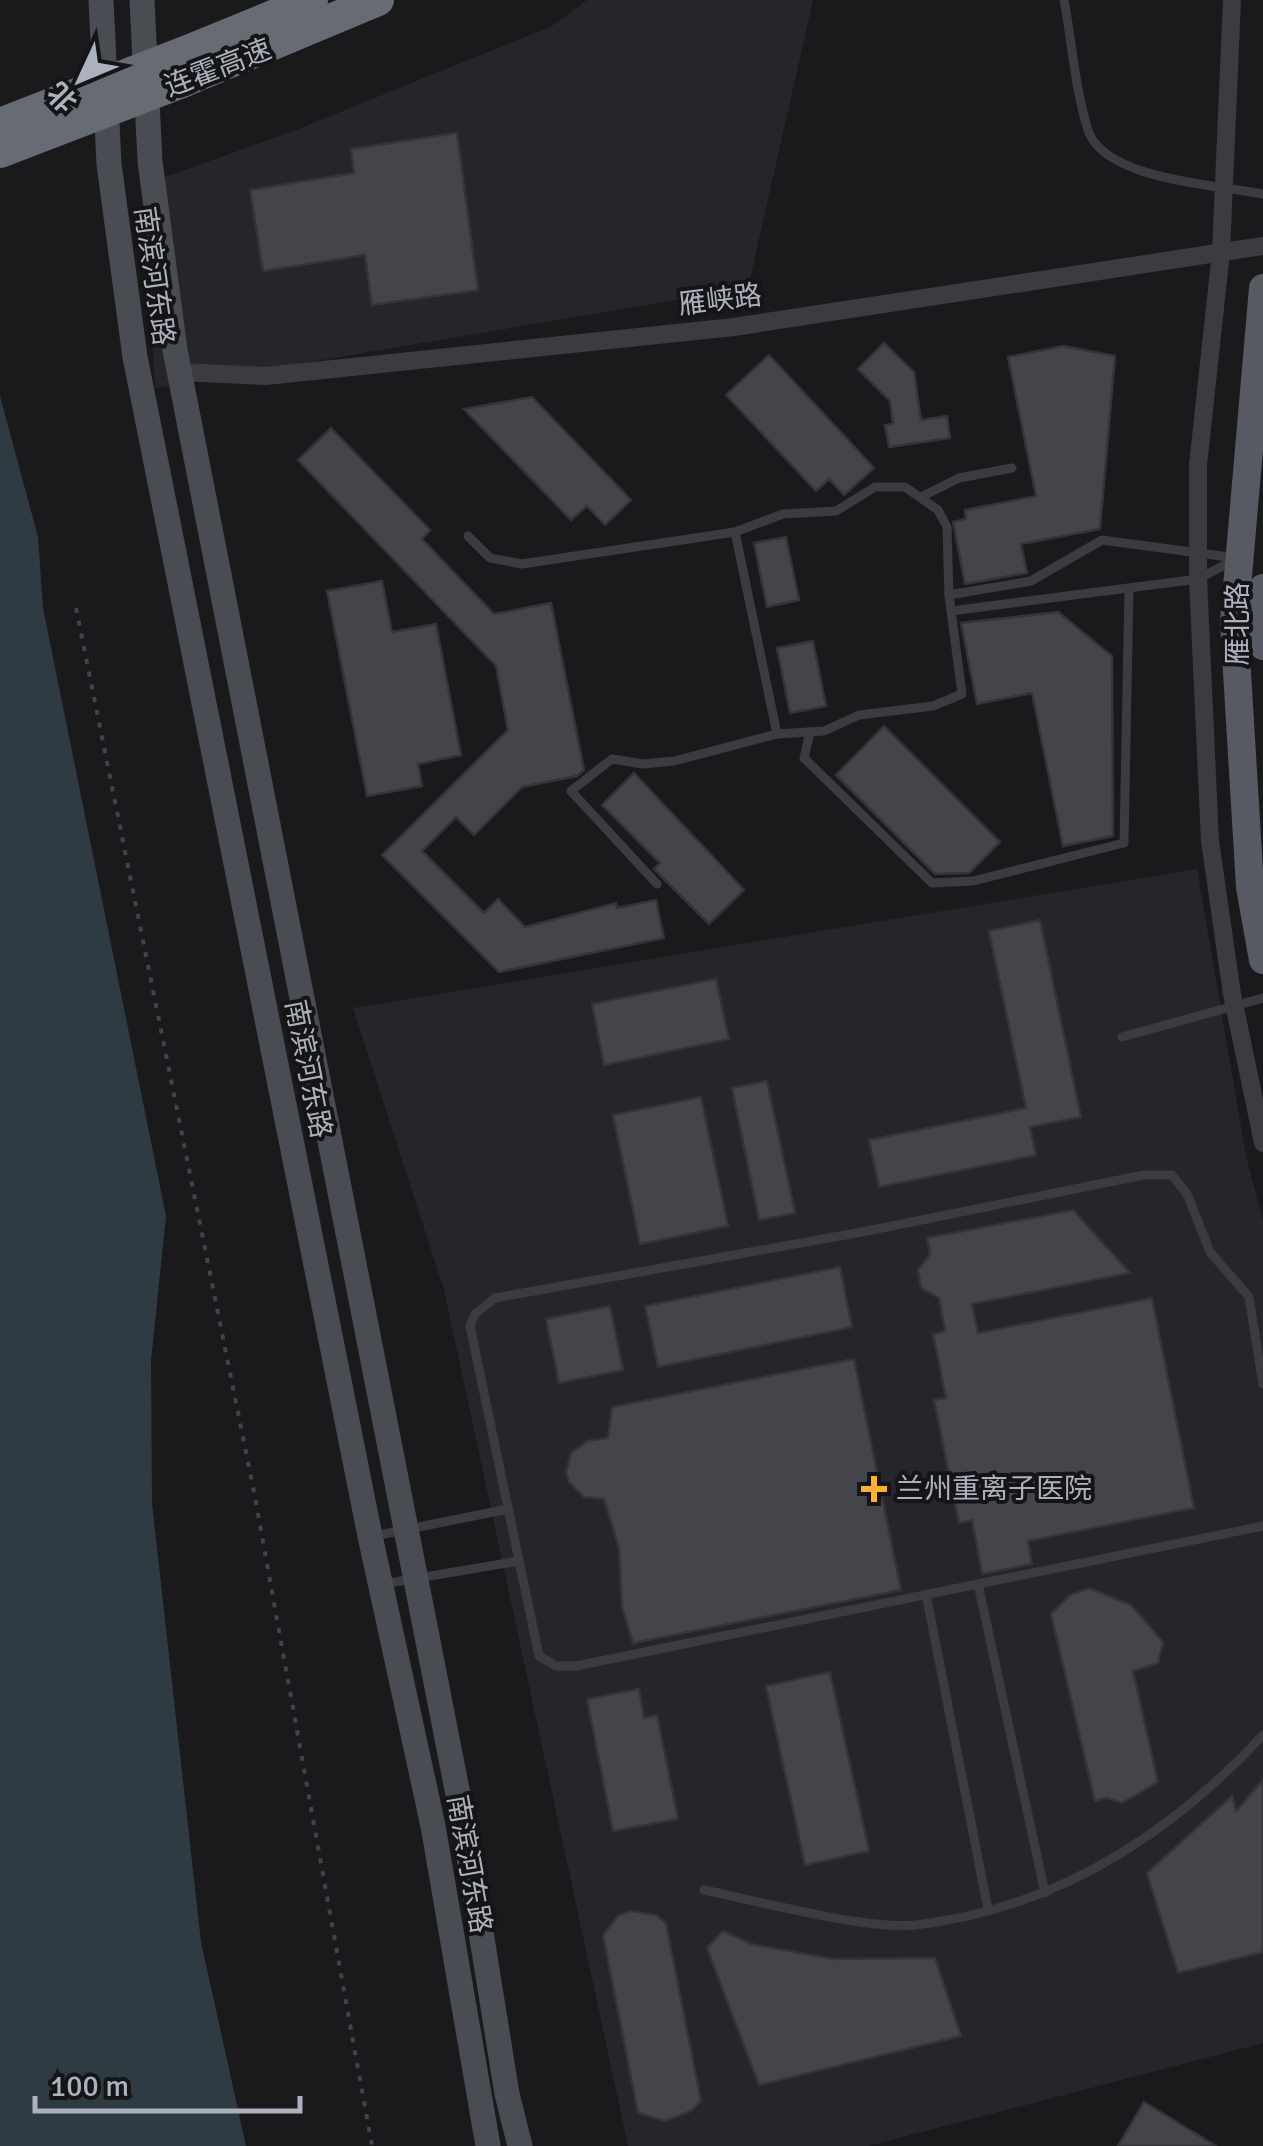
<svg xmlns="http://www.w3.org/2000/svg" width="1263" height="2146" font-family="Signika,'Noto Sans SC',sans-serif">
<rect width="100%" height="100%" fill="#1a1a1d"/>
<g fill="#26262a">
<path d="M587 0H813L748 288 155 388 143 185 296 130 552 26Z"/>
<path d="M1197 869 1246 1156 1263 1220V2043L868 2146H628L444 1290 353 1008Z"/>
</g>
<path fill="#2f3b42" d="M0 396 38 537 43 608 166 1216 151 1361 152 1503 201 1942 246 2146H0Z"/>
<g fill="#44454a" stroke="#343439" stroke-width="2.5">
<path d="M457 133 478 290 372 305 365 255 263 271 250 190 354 173 351 149Z"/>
<path d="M884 343 914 372 921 420 947 416 950 438 889 447 885 425 893 424 890 401 858 369Z"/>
<path d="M1063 346 1115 356 1100 529 1021 544 1027 573 965 584 953 522 966 519 965 510 1036 496 1008 357Z"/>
<path d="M769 355 874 468 844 495 829 479 816 491 726 395Z"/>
<path d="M532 397 631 500 605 525 587 506 571 520 464 409Z"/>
<path d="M331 428 430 530 422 539 494 614 551 603 584 770 577 776 522 787 474 835 456 817 422 851 484 913 498 899 525 927 616 903 617 908 656 900 664 938 499 972 382 855 508 730 496 666 298 460Z"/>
<path d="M786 537 799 600 767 607 754 543Z"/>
<path d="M382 581 392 632 436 624 461 755 418 764 422 786 367 796 327 591Z"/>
<path d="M1058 612 1112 656 1113 836 1063 846 1032 693 977 704 961 623Z"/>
<path d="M813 641 826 706 790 713 777 648Z"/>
<path d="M884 726 1000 842 969 873 935 874 836 775Z"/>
<path d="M634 773 744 890 709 924 654 869 660 863 602 805Z"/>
<path d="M1040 920 1081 1117 1030 1127 1036 1155 879 1187 869 1140 1026 1108 989 931Z"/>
<path d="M716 979 729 1039 604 1065 592 1004Z"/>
<path d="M767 1081 795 1213 759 1220 732 1088Z"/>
<path d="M701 1097 728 1226 640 1244 613 1115Z"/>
<path d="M1073 1210 1130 1273 972 1304 978 1333 1152 1298 1194 1508 1028 1541 1032 1564 982 1574 972 1520 959 1523 934 1400 946 1398 933 1334 945 1331 939 1298 921 1288 918 1270 930 1254 927 1238Z"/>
<path d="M840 1267 852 1327 658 1367 645 1306Z"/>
<path d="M610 1306 623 1370 559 1383 546 1319Z"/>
<path d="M854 1359 901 1590 633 1643 622 1607 619 1548 604 1499 584 1497 569 1482 566 1472 571 1453 587 1441 608 1438 612 1407Z"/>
<path d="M1089 1588 1131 1605 1163 1642 1158 1663 1133 1671 1158 1782 1122 1803 1107 1798 1095 1801 1051 1614 1070 1595Z"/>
<path d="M830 1672 869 1851 805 1865 766 1686Z"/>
<path d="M639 1689 644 1718 657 1715 678 1819 613 1831 587 1699Z"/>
<path d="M1263 1780V1952L1178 1973 1147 1873 1232 1796 1236 1811Z"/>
<path d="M630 1911 656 1915 666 1923 701 2101 691 2111 665 2121 638 2113 603 1935 618 1916Z"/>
<path d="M723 1931 751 1944 833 1959 935 1958 961 2036 759 2085 707 1948Z"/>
<path d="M1144 2102 1216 2146H1118Z"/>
</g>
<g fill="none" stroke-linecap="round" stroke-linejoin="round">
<path stroke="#414449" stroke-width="4" stroke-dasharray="5 8" stroke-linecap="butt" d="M76 608 254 1492 372 2146"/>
<g stroke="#3b3c42" stroke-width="9">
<path d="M1064 0C1072 42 1075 89 1088 130 1104 180 1218 185 1263 194"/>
<path d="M923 496 959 478 1012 468"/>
<path d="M735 532 777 734"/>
<path d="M468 536 490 558 522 564 735 532 783 514 836 511 875 487H905L938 510 947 527 949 595 962 694 933 706 859 715 824 731 777 734 674 761 643 764 612 759 571 791 657 884"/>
<path d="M949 595 1031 581 1102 540 1236 558"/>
<path d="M951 611 1198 579 1236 559"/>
<path d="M810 732 804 758 932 883 973 881 1124 843 1129 589"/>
<path d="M1122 1037 1263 998"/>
<path d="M1263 1384 1249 1297 1210 1252 1187 1194 1172 1175H1144L862 1232 495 1298 475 1314 470 1326 539 1656 556 1666H576L1263 1526"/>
<path d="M374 1536 508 1509"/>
<path d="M383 1584 519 1561"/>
<path d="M978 1584 1045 1893"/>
<path d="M926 1594 988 1909"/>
<path d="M704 1890C758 1901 865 1930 915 1925 1056 1909 1169 1836 1263 1735"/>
</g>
<g stroke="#3b3c42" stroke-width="18">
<path d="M1232 0 1221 252 1198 465V579L1210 841 1232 994 1263 1143"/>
<path d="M180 372 266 376 734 327 1263 246"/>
</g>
<g stroke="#494c52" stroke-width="25">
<path d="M101 0 109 164 135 357 370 1536 433 1826 488 2146"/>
<path d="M142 0 150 161 175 350 463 1820 507 2094 520 2146"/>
</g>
<g stroke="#575a62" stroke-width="28">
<path d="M1263 288 1234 622 1250 887 1263 960"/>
<path d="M1263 588V646"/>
</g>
<g stroke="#676b74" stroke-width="32">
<path d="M185 52 312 0"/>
<path d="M182 82 378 0"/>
</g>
<g stroke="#676b74" stroke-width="32">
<path d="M0 124 185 52"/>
<path d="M0 152 182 82"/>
</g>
</g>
<path fill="#feb131" stroke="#151518" stroke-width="4" d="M869 1474h10v10h10v10h-10v10h-10v-10h-10v-10h10z"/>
<g text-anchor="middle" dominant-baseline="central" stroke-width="8" stroke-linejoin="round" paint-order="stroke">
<g font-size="28" fill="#acb2bd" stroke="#151518">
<text transform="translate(218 68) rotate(-21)">连霍高速</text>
<text transform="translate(154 276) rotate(82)">南滨河东路</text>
<text transform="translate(720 300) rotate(-7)">雁峡路</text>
<text transform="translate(1238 624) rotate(-90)">雁北路</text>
<text transform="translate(308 1069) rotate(79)">南滨河东路</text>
<text transform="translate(469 1864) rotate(80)">南滨河东路</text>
</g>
<g font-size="28" fill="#acb2bd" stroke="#151518" text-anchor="start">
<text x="896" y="1489">兰州重离子医院</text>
</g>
</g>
<g transform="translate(80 80) rotate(226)" stroke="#151518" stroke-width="8" paint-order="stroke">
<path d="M0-8L18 38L0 25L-18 38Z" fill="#acb2bd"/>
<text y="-15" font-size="28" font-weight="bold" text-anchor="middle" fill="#acb2bd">北</text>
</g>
<path d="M35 2096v15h265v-15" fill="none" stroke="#acb2bd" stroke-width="5"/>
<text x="50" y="2096" font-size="30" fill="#acb2bd" stroke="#151518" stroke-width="8" paint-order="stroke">100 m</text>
</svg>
